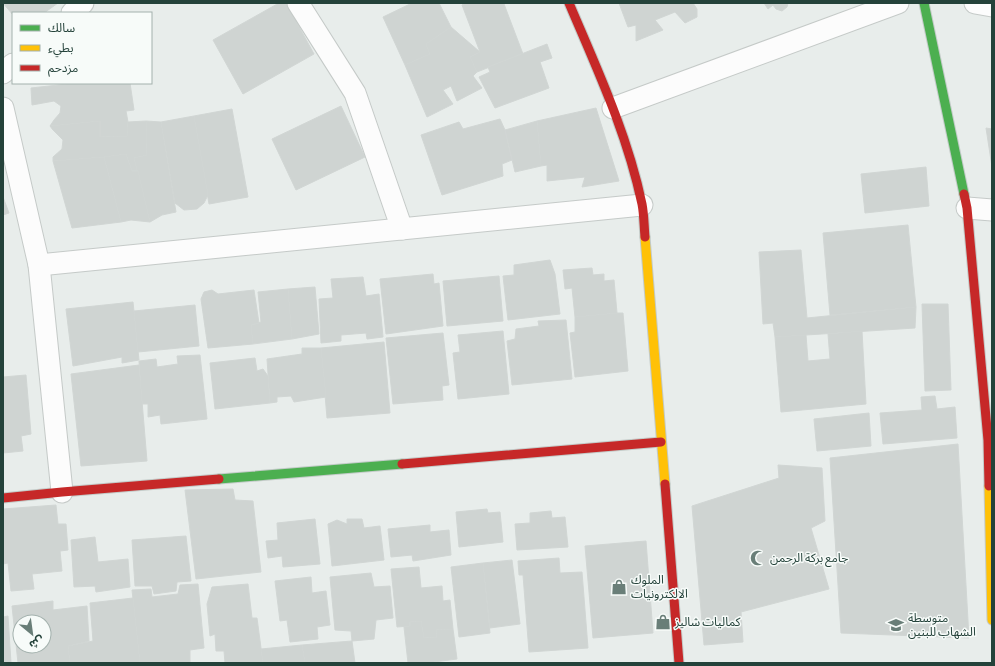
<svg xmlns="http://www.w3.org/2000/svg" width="995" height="666" font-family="'Sofia Sans Condensed','Noto Sans Arabic',sans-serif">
<rect width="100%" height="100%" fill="#e8edeb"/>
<g fill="#cfd4d2" stroke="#d1d6d4" fill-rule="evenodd">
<path d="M3 3H58L44 13H13V15Z"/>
<path d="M279 3H286L314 54 243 94 213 40Z"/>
<path d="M409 3H439L451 27 426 44 430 54 405 65 383 17 410 4Z"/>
<path d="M465 3H507L504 4 523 54 477 72 470 57 480 52 462 5Z"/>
<path d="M619 3H693L697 9V17L685 23 675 12 655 20 663 30 636 41V25L628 27Z"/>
<path d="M764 3H788L787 7 782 11 776 9 773 5 768 9Z"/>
<path d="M451 27 480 52 470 57 477 72 473 76 482 88 457 101 451 86 443 90 453 104 427 117 405 65 430 54 426 44Z"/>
<path d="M547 44 552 58 540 62 549 88 495 108 479 77 490 72 488 67Z"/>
<path d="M76 83H130L134 110 126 111 128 122 127 136 100 137V121L50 126 54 120 60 113 61 106 54 101 32 105 31 88Z"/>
<path d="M341 106 365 157 296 190 272 139Z"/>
<path d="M596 108 619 181 582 187 585 177 547 181V165L541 166 537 121Z"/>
<path d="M232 109 248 197 209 204 194 116Z"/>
<path d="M194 116 208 195 204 203 197 209 184 210 175 203 161 122Z"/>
<path d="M500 119 505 130 512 160 502 164 503 176 442 195 421 135 459 122 463 129Z"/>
<path d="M100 121V137L127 136 128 122 146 121 147 155 134 158 138 171H132L126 154 104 157 53 161V157L62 149 63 140 53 130 50 126Z"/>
<path d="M146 121 161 122 176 212 162 215 150 222 134 158 147 155Z"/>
<path d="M537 121 541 166 515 172 505 130Z"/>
<path d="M986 128 992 129V167Z"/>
<path d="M126 154 132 171H138L150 222 131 220 121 222 104 157Z"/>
<path d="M104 157 121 222 72 228 53 161Z"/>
<path d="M926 167 929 206 865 213 861 174Z"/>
<path d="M3 197 9 213 3 215Z"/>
<path d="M908 225 916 307 830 315 823 233Z"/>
<path d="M801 250 807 318 916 307 915 328 775 337 773 323 763 324 759 252Z"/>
<path d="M550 260 555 274 560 314 508 320 503 276 514 275V265Z"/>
<path d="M592 268 593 275 604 274V281L614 280 617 313 575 317 572 288 565 289 563 270Z"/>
<path d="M433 274 434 284 439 283 443 326 386 334 380 279Z"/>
<path d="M499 276 503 321 447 326 443 281Z"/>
<path d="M363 277 366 296 379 294 383 337 367 339 366 333 341 335V341L321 343 319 299 333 298 331 279Z"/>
<path d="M315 287 319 334 292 339 288 289Z"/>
<path d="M288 289 292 339 253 344 251 325 261 322 258 292Z"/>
<path d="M212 290 218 294 254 290 259 323 251 325 253 344 208 348 201 299 204 292Z"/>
<path d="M133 302 139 360 122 363V357L73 366 66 309Z"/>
<path d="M922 304H948L951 390 925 391Z"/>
<path d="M195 305 199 346 138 352 134 311Z"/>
<path d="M617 313H623L628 371 575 377 570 333 575 332V317Z"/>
<path d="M566 320 572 379 512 385 507 341 515 339 516 329 539 326 538 321Z"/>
<path d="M503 331 509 394 458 399 453 353 460 352 458 335Z"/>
<path d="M862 331 866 404 781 412 775 337 806 335 808 361 830 359 828 334Z"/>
<path d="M443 333 449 385 442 386 443 400 393 404 386 338Z"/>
<path d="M384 342 390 413 327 418 321 348Z"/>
<path d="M302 348H321L326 397 294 402 291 396 277 397V402L270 403 267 359 302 354Z"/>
<path d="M200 355 207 419 161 424 160 415 148 417V404H142L139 361 156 359 157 367 178 364 177 356Z"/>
<path d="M255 358 257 371 263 369 268 376 270 403 215 409 210 363Z"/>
<path d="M139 365 147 461 81 466 71 374Z"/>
<path d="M26 375 31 434 21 436 23 451 3 453V377Z"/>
<path d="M935 396 937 409 955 407 957 438 883 444 880 413 922 410 921 397Z"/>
<path d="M869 413 871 446 817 451 814 419Z"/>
<path d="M958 444 969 638 841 633 830 458Z"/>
<path d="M778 465 822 468 825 521 811 528 829 589 741 612 743 642 704 645 692 506 779 478Z"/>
<path d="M233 489 235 500 253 501 261 572 196 579 185 490Z"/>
<path d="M56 505 58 524H66L68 550 60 551 62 571 32 574 34 589 11 591 8 563 3 564V509Z"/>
<path d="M487 509 488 513 500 512 503 542 459 547 456 512Z"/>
<path d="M551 511 552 518 565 517 568 547 517 550 515 524 530 523V513Z"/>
<path d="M315 519 320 564 283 567 282 556 268 558 266 541 278 540 277 523Z"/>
<path d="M347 519H362L364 528 380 526 384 560 332 566 328 524 337 520 347 524Z"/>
<path d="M430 525V532L449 530 451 555 413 561 412 555 391 557 388 529Z"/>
<path d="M186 536 191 581 177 582 176 591 154 594 152 586H135L132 540Z"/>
<path d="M95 537 98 562 128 559 130 587 96 592 95 586 74 587 71 540Z"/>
<path d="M646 541 653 633 593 638 585 546Z"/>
<path d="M559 558 560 573 582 572 588 648 529 652 523 575H519L518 561Z"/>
<path d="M512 560 520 624 490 628 483 563Z"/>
<path d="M483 563 490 633 459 637 451 567Z"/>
<path d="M419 567 421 588 442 586 443 601 450 600 453 629 436 630 437 637 424 638 421 621 410 622V626L397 627 391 569Z"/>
<path d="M371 573 374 587 390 586 393 618 376 620 374 639 352 641 351 631 335 630 330 577Z"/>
<path d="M311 577 312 593 326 591 330 625 317 627 318 639 290 642 287 620 280 621 275 581Z"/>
<path d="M198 584 204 648 190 650V663H140L132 590 151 589 152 597 178 594 180 585Z"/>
<path d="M248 584 252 618H257L263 663H225L224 651H216L215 634 210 636 207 604 212 587Z"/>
<path d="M133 598 140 663H70L68 646 93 641 90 603Z"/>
<path d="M53 601V610L87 606 89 641 68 646 70 663H18L12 606ZM20 622H44V646H20Z"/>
<path d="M8 616 11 663H3V617Z"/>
<path d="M421 621 424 638 437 637 436 630 453 629 457 659 426 663H408L404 627 410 626V622Z"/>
<path d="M352 641 355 663H305L302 645Z"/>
<path d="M302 645 305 663H263L261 649Z"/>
</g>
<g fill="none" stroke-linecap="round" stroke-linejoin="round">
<defs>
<g id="street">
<path d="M298 3 355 93 402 229"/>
<path d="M975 3 992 6"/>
<path d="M72 13 83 3"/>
<path d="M3 73 13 64"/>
<path d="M3 108 39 265 62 492"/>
<path d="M613 108 898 3"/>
<path d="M967 208 992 210"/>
<path d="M39 265 642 205"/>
</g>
<g id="fast">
<path d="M924 3 964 194"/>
<path d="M219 479 402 464"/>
</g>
<g id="slow">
<path d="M645 237 665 484"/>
<path d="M989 486 992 620"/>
</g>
<g id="jam">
<path d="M569 3C597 69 627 133 642 204 644 214 644 226 645 237"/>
<path d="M964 194 967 208 988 440 989 486"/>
<path d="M402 464 661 442"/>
<path d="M665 484 679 663"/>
<path d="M3 498 62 492 219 479"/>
</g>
</defs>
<use href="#street" stroke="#c5cac8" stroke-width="23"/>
<use href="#fast" stroke="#c3cbc8" stroke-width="11"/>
<use href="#slow" stroke="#c3cbc8" stroke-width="11"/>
<use href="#jam" stroke="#c3cbc8" stroke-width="11"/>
<use href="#street" stroke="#fcfcfc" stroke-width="21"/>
<use href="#fast" stroke="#4caf50" stroke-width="9"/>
<use href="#slow" stroke="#ffc107" stroke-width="9"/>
<use href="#jam" stroke="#c62828" stroke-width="9"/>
</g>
<defs>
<symbol id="mosque-bare" viewBox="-9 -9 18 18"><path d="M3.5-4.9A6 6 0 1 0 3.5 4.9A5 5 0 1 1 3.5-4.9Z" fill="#697e78" stroke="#f7fbf9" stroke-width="2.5" paint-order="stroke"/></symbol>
<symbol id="shop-bare" viewBox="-9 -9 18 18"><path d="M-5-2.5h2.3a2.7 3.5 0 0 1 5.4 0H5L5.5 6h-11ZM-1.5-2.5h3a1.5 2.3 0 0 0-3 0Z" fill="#697e78" stroke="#f7fbf9" stroke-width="2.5" paint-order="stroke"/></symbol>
<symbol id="school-bare" viewBox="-9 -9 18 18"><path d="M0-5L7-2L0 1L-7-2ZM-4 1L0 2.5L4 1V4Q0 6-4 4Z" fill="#697e78" stroke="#f7fbf9" stroke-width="2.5" paint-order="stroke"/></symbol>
</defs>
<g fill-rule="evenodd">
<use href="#mosque-bare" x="747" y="547" width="22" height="22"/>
<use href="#shop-bare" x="608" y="576" width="22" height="22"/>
<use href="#shop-bare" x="652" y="611" width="22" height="22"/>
<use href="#school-bare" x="885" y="614" width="22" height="22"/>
</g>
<g text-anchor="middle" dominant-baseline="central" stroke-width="3" stroke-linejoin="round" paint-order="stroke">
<g font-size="12" fill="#24423a" stroke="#f7fbf9" text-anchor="start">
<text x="770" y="558">جامع بركة الرحمن</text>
<text x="631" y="580">الملوك<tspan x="631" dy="14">الالكترونيات</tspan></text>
<text x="908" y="618">متوسطة<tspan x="908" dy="14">الشهاب للبنين</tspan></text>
<text x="675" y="622">كماليات شاليز</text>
</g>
</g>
<rect width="995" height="666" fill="none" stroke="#24423a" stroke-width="8"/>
<rect x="12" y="12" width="140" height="72" fill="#f7fbf9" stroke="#a3b1ad"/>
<rect x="20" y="25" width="20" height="6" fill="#4caf50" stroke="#a3b1ad"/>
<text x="48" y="32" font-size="12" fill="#24423a">سالك</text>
<rect x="20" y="45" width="20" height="6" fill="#ffc107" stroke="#a3b1ad"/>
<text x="48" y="52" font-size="12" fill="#24423a">بطيء</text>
<rect x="20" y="65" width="20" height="6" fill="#c62828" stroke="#a3b1ad"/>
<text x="48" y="72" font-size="12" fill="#24423a">مزدحم</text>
<g transform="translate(32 634) rotate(151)"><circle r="19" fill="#f7fbf9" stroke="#a3b1ad"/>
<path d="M0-3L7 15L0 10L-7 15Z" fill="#697e78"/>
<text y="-6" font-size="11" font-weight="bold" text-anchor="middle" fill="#24423a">ش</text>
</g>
</svg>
